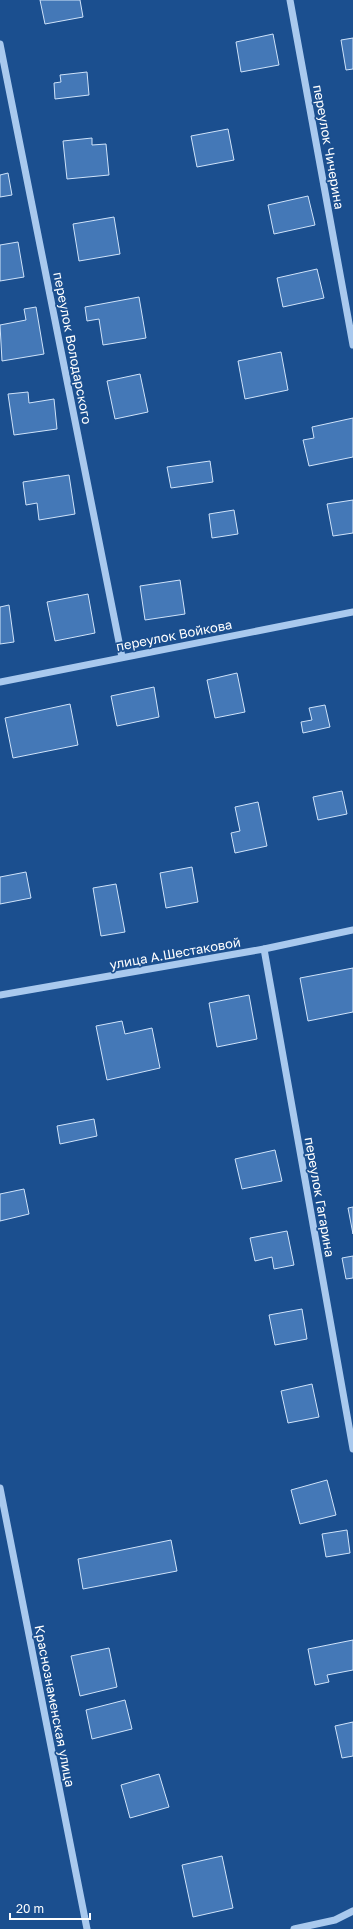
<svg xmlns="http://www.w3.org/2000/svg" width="353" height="1929" font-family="'Golos Text',sans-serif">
<rect width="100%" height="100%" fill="#1b4f8f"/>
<g fill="#4478b7" stroke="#cfe3fa">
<path d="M40 0H80L83 17 45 24Z"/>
<path d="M273 34 279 65 241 72 236 42Z"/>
<path d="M353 38V69L346 70 341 40Z"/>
<path d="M87 72 89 95 55 99 54 83 61 82 60 75Z"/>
<path d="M228 129 234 160 197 167 191 136Z"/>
<path d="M92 138V145L106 144 109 175 67 179 63 141Z"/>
<path d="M8 173 12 195 0 197V175Z"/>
<path d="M308 196 315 225 274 234 268 205Z"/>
<path d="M114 217 120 254 79 261 73 224Z"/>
<path d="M18 242 24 277 0 281V245Z"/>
<path d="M317 269 324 298 283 307 277 278Z"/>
<path d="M139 297 146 338 103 345 99 319 87 321 85 307Z"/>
<path d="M36 307 44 354 2 361 0 325 26 320 24 309Z"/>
<path d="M281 352 288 390 245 399 238 361Z"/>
<path d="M140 374 148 412 115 419 107 381Z"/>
<path d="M28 392 29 403 54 399 57 429 14 435 8 394Z"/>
<path d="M353 418V457L309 466 303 440 314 438 312 427Z"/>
<path d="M210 461 213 482 171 488 167 467Z"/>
<path d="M69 475 75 514 39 520 37 503 26 505 23 482Z"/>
<path d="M353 500V533L333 536 327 504Z"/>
<path d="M234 510 238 534 212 538 209 514Z"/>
<path d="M180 580 185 614 145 620 140 586Z"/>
<path d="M88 594 95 633 55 641 47 602Z"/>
<path d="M9 605 14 642 0 644V607Z"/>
<path d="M237 673 245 712 215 718 207 680Z"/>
<path d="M154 687 159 717 117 726 111 696Z"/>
<path d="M70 704 78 745 13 758 5 718Z"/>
<path d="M325 705 330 727 303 733 301 722 312 720 309 708Z"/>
<path d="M342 791 347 814 318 820 313 797Z"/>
<path d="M258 802 267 846 235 853 231 833 240 831 235 807Z"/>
<path d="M192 867 198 902 166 908 160 873Z"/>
<path d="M26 872 31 898 0 904V877Z"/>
<path d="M116 884 125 932 101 936 93 888Z"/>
<path d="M353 968V1012L308 1021 300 978Z"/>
<path d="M249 995 257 1039 217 1047 209 1003Z"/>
<path d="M122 1021 125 1034 152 1028 160 1068 107 1080 96 1026Z"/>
<path d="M94 1119 97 1136 60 1144 57 1126Z"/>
<path d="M275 1150 282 1181 242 1189 235 1159Z"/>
<path d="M24 1189 29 1214 0 1221V1194Z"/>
<path d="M353 1207V1234L348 1208Z"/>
<path d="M287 1231 294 1265 274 1269 272 1257 255 1261 250 1238Z"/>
<path d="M353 1256V1278L346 1279 342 1258Z"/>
<path d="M302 1309 307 1339 275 1345 269 1315Z"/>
<path d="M312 1384 319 1417 288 1423 281 1391Z"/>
<path d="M327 1480 336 1515 300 1524 291 1490Z"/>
<path d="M347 1530 350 1553 326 1557 322 1534Z"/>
<path d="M171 1540 177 1571 83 1589 78 1559Z"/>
<path d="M353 1640V1670L327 1675 329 1682 315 1685 308 1649Z"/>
<path d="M109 1648 117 1687 80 1696 71 1656Z"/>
<path d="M125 1700 132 1729 92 1739 86 1710Z"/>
<path d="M353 1722V1756L342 1758 335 1726Z"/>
<path d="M159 1774 169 1807 130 1818 121 1785Z"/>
<path d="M222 1856 233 1908 193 1917 182 1865Z"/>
</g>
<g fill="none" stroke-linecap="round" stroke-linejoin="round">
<g stroke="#a9c9ee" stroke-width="7">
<path d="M290 0 353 345"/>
<path d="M0 44 122 657"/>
<path d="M0 682 353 612"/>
<path d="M264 949 353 1449"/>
<path d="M0 995 264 949 353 930"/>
<path d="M0 1488 87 1929"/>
<path d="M294 1929 335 1920 353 1911"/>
</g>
</g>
<g text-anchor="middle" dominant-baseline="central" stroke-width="3.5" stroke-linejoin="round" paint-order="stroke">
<g font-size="13" fill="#fff" stroke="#1b4f8f">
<text transform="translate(329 147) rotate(80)">переулок Чичерина</text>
<text transform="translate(73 348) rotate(79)">переулок Володарского</text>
<text transform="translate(174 635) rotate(-11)">переулок Войкова</text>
<text transform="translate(175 953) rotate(-10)">улица А.Шестаковой</text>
<text transform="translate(320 1197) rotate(80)">переулок Гагарина</text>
<text transform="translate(55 1706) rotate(79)">Краснознаменская улица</text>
</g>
</g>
<path d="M10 1913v6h80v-6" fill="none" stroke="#ffffff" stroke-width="2"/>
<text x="16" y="1913" font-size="12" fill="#ffffff" stroke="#1b4f8f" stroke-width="3" paint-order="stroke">20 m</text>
</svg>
